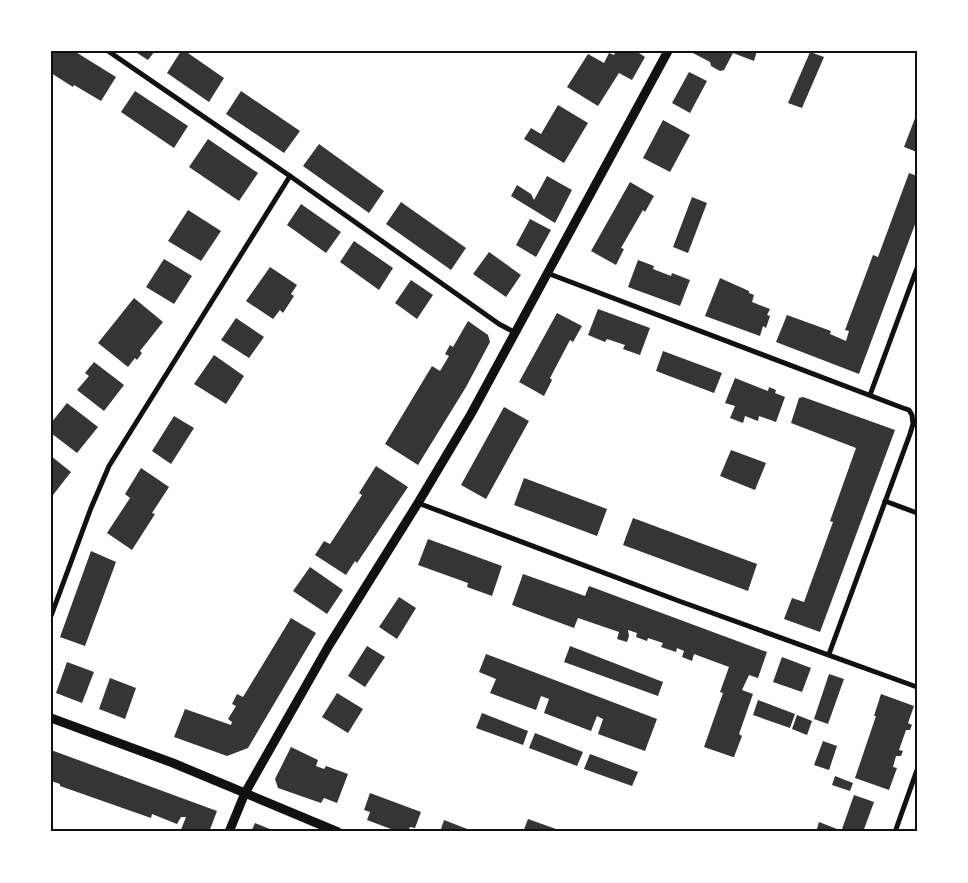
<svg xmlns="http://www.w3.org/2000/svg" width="968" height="883" font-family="'Sofia Sans Condensed',sans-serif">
<rect width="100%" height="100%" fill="#fff"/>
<g fill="#353535">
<path d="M54 51H74L116 77 101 101 74 85 73 87 51 73V55Z"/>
<path d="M134 51H155L148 60Z"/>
<path d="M181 51H185L224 78 209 102 167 73Z"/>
<path d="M616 51H636L645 57 632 80 619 73 598 106 567 87 588 54 604 63 609 53 614 55Z"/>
<path d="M689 51H757L754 61 733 53 724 70 720 71 711 66 710 62Z"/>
<path d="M810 52 824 57 802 108 788 103Z"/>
<path d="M689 72 707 81 690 113 672 103Z"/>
<path d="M135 91 188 126 174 148 121 112Z"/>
<path d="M241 91 300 131 284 153 226 114Z"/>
<path d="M558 105 588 123 564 163 524 139 531 128 541 134Z"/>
<path d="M917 113V152L904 147Z"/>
<path d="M663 120 690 135 670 172 643 158Z"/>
<path d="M208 139 258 173 239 201 189 167Z"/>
<path d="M319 144 384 191 369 213 303 166Z"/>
<path d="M909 173 917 176V219L859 374 776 342 787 315 831 331 830 334 846 341 849 331 845 330 873 255 878 257Z"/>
<path d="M547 176 572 190 555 223 511 196 517 185 531 194 534 200Z"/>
<path d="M630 182 654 196 645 212 643 210 621 248 624 249 616 265 591 251Z"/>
<path d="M692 197 707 203 688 253 673 247Z"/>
<path d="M401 202 466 248 451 270 386 224Z"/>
<path d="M301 204 341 232 326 253 287 225Z"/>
<path d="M188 210 221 231 201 261 168 241Z"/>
<path d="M530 219 551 230 536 257 516 245Z"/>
<path d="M354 241 393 268 379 290 340 262Z"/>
<path d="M489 252 521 275 506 297 473 274Z"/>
<path d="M164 259 192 276 174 304 146 287Z"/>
<path d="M638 260 654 266 653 269 671 276 672 273 690 280 680 306 628 287Z"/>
<path d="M270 267 297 285 291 294 294 296 283 313 280 310 273 319 246 301Z"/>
<path d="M720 278 749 291V293L754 295 752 302 770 309 767 315 770 316 766 328 763 326 760 336 705 316Z"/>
<path d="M411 280 433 295 417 319 395 303Z"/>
<path d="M134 298 163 322 140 351 142 353 137 360 135 358 128 367 98 343Z"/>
<path d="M598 309 650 328 640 355 623 349 625 345 607 339 605 342 588 335Z"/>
<path d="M557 313 582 326 573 342 570 340 550 378 552 380 544 396 519 382Z"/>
<path d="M236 318 264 337 249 358 221 340Z"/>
<path d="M468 321 488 335 490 342 466 387 418 465 385 444 432 366 440 371 449 356 445 354 450 345 453 347Z"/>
<path d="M663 351 722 373 714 393 656 371Z"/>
<path d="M214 355 244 376 226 404 194 384Z"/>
<path d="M94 362 124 385 104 411 77 390 89 376 85 373Z"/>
<path d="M735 378 768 391 769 387 776 390 775 393 785 397 776 422 759 416 758 421 745 416 743 423 730 418 735 406 725 403Z"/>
<path d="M803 397 895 430 820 632 784 619 792 598 804 602 833 522 830 521 856 448 791 423 799 398Z"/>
<path d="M67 403 98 427 77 453 51 433V423Z"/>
<path d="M504 407 529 421 486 499 461 485Z"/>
<path d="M174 416 194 428 171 464 152 451Z"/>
<path d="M731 450 766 463 755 490 720 476Z"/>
<path d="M51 456 71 472 53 495 51 493Z"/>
<path d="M376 466 408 487 357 563 355 561 346 575 315 555 324 541 330 544 362 495 359 493Z"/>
<path d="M141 468 169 487 152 513 155 514 132 550 107 533 130 498 125 494Z"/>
<path d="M524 478 607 509 597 536 514 505Z"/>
<path d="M633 518 757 564 748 591 623 545Z"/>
<path d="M428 539 502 566 492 596 467 587 468 583 418 565Z"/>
<path d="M91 551 116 562 85 646 60 637Z"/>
<path d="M310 567 343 590 327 614 293 591Z"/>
<path d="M523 574 585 596 589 586 767 652 758 678 749 675 742 690 753 694 739 734 742 736 734 757H733L704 747 723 693 720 692 729 667 694 654 692 661 682 657 684 651 677 648 676 652 661 647 663 643 648 638 647 641 636 637 637 633 628 630 629 636 627 642 617 639 619 632 578 618 574 628 512 605Z"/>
<path d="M399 597 416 608 397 639 379 627Z"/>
<path d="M291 618 316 633 248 748 227 756 174 737 185 709 231 725 232 722 228 719 236 706 232 704 237 694 243 697Z"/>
<path d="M367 646 385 657 365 687 348 676Z"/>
<path d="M570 646 663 682 658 696 564 662Z"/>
<path d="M486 654 657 719 645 751 598 734 603 719 597 716 591 731 544 713 549 699 541 696 536 710 490 693 496 679 479 672Z"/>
<path d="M782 657 811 668 802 692 773 682Z"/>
<path d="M67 662 94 672 82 703 56 693Z"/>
<path d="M829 674 844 679 828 724 814 719Z"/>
<path d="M110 678 136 688 125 719 99 709Z"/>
<path d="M337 693 363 709 348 733 322 717Z"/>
<path d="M881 694 914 706 908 723 912 725 910 730H906L899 750 903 751 901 756H896L893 767 897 768 889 790 855 778 876 716H874Z"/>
<path d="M758 700 795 714 790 728 753 715Z"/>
<path d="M482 713 528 731 523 745 476 728Z"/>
<path d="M797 715 812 721 807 735 792 729Z"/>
<path d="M535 733 583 752 577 766 529 748Z"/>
<path d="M823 741 837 746 829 770 814 765Z"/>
<path d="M291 747 318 760 316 766 324 769 326 766 348 774 337 803 324 798 321 803 278 788 275 779Z"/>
<path d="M51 750 217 811 209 832H180L186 817H181L177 824 152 814 151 818 60 786V784L51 781Z"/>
<path d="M590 754 638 772 632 786 584 769Z"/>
<path d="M835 776 853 783 850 791 832 785Z"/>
<path d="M370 793 421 812 415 828 410 827 408 832H399L367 820 370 812 364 810Z"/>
<path d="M854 795 874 802 863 832H850L842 829Z"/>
<path d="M528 819 556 829 555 832H523Z"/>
<path d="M444 820 475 832H440Z"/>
<path d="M819 822 837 829 836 832H816Z"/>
<path d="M255 823 277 832H251Z"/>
</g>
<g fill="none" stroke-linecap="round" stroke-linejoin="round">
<g stroke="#111" stroke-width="5">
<path d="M108 51 290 176 499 324 514 332"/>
<path d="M547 273 903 408 909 410 912 415 913 424 910 434 829 654"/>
<path d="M870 395 917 268"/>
<path d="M885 501 917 513"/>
<path d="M418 503 679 601 917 687"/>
<path d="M51 616 91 508 109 466 290 176"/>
<path d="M895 832 917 770"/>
</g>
<g stroke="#111" stroke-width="9">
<path d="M51 718 173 763 338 832"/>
<path d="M229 832 245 793 328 647 418 503 471 414 668 51"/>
</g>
</g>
<rect width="968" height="883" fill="none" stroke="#ffffff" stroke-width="105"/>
<rect x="52" y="52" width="864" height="778" fill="none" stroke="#111" stroke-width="2"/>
</svg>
